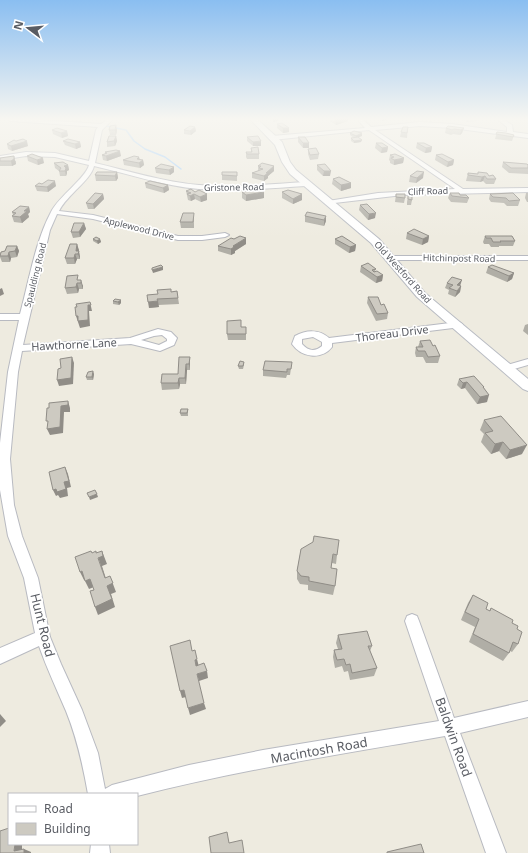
<svg xmlns="http://www.w3.org/2000/svg" width="528" height="853" font-family="'Noto Sans',sans-serif">
<rect width="100%" height="100%" fill="#eeebe0"/>
<g fill="none" stroke-linecap="round" stroke-linejoin="round">
<g stroke="#9eceff" stroke-width="1.5">
<path d="M62 119V121L66 123"/>
<path d="M106 126 126 130 134 141 145 149 165 157 181 169"/>
</g>
<defs>
<g id="minor">
<path d="M8 119H26L101 124 108 119H113L102 130 95 163C129 171 164 182 199 185 235 188 271 184 306 182L309 184 306 186C271 188 234 192 199 189 164 186 129 174 94 166 91 180 67 195 59 211L93 215 178 236H202L225 233 229 235 225 237 202 240H178L93 219 57 214 50 230 23 345 130 338 158 329 171 332 177 338 174 345 160 351 131 344 22 351 18 372 10 459 14 505 22 536 38 578 50 637 61 664 82 710 98 753 105 789 112 785 189 765 263 750 439 721 405 621 407 616 412 614 417 616 419 621 454 718 528 701V717L460 733 506 853H486L445 736C342 754 238 770 137 796V794H88C83 766 77 738 66 711 57 690 47 669 39 646L0 664V648L35 633 24 578 8 536 0 490V443L8 372 19 320H0V314H20C29 281 35 242 51 212 59 196 86 178 89 165L55 157 26 156 0 160V156L26 152 55 153 89 161 96 130 98 127 11 121ZM162 335 167 339V341L159 345 141 340 154 336Z"/>
<path d="M357 119H362L371 127 420 122 452 124 507 132V127L497 119H503L512 125 513 132 528 134V138L452 128 420 126 375 130 463 189 528 188V192L403 195 326 204V202L328 201 378 193 455 189 369 130 272 140 269 138 272 136 365 128Z"/>
<path d="M386 256H528V260H389L385 258Z"/>
<path d="M458 322 461 323 463 325 461 327 332 343V347C321 361 301 357 292 344L295 336C306 330 319 329 329 338ZM313 337 322 342V346C315 352 308 351 302 344V339Z"/>
<path d="M528 359V365L507 371 502 368 504 366Z"/>
<path d="M91 844H109L110 853H90Z"/>
</g>
<path id="secondary" d="M250 119H257L282 142 290 162 296 170 379 239 425 293 528 379V391L523 389 417 297 371 243 290 174 282 162 275 145Z"/>
</defs>
<use href="#minor" stroke="#b8bac1" stroke-width="2"/>
<use href="#secondary" stroke="#b9bcc3" stroke-width="2"/>
<use href="#minor" fill="#fff" fill-rule="evenodd"/>
<use href="#secondary" fill="#fff" fill-rule="evenodd"/>
</g>
<g fill="#b0aea6">
<path d="M86 119H95L93 120Z"/>
<path d="M331 119H348V121L336 125 330 121Z"/>
<path d="M375 119H387V120L382 121Z"/>
<path d="M464 119H477L476 121 467 122 464 120Z"/>
<path d="M277 124 289 128V132L283 133 277 128Z"/>
<path d="M195 127 196 131 191 135 184 134V130Z"/>
<path d="M408 127 407 138 400 137 401 132Z"/>
<path d="M446 128H464L462 133 460 135 453 134 451 135 445 133Z"/>
<path d="M52 130 67 131 68 136 62 138 53 134Z"/>
<path d="M109 130H117L116 135H110Z"/>
<path d="M497 132 514 135 512 141 495 139Z"/>
<path d="M350 133 362 136 358 137 361 142 354 143 351 141V138H354L350 135Z"/>
<path d="M116 136 117 141 115 146 107 147V142Z"/>
<path d="M247 137 261 146H253L247 141Z"/>
<path d="M298 137 309 143V148H303L298 142Z"/>
<path d="M16 141 28 146 12 151 8 149 7 144Z"/>
<path d="M63 141 80 142 81 147 76 149 65 145Z"/>
<path d="M376 143 388 147 387 152 381 153 375 148Z"/>
<path d="M417 143 432 147 431 152 425 153 416 148Z"/>
<path d="M251 148 259 154V159H247L246 157V152H251Z"/>
<path d="M308 149 319 154 318 159 310 160 308 154Z"/>
<path d="M105 152 121 156 107 161 103 160 102 155 105 154Z"/>
<path d="M390 155 404 158 403 163 394 165 390 163V161L389 160Z"/>
<path d="M436 155 454 160 453 165 447 167 435 160Z"/>
<path d="M27 156 44 163 38 165 28 161Z"/>
<path d="M139 157 140 160H143L144 165 140 168 124 165 123 160Z"/>
<path d="M0 158 16 161V164L12 166H0Z"/>
<path d="M503 162 528 165V174L509 173 502 167Z"/>
<path d="M54 163 68 165 69 170 67 171V173L66 176H60L59 171 55 168Z"/>
<path d="M161 164 174 172 170 175 156 173 155 168Z"/>
<path d="M317 165 330 176H323L317 170Z"/>
<path d="M258 166H274V171L268 176V178L264 181 252 178V173L258 171Z"/>
<path d="M117 172 118 178 116 181H96L95 175Z"/>
<path d="M237 172V181L222 180V175Z"/>
<path d="M468 173 489 176 496 179 494 184H486L483 181 480 182 466 181Z"/>
<path d="M410 176 423 178 416 183 409 182Z"/>
<path d="M333 179 351 183V188L341 191 332 184Z"/>
<path d="M145 183 168 185 169 190 164 193 146 188Z"/>
<path d="M35 186H56L48 192 37 191Z"/>
<path d="M191 189 207 200 201 202 195 199 191 201 188 200 186 191Z"/>
<path d="M242 192 264 198 246 201 242 198Z"/>
<path d="M282 192 302 194V200L293 204 282 198Z"/>
<path d="M450 193 460 195 469 198 467 203 451 202 448 198Z"/>
<path d="M526 193H528V202H527L525 198Z"/>
<path d="M103 194 104 199 94 209H88L86 203Z"/>
<path d="M396 194 405 198 404 203 395 202Z"/>
<path d="M490 194 520 200 518 206H507L504 203 491 202 489 199Z"/>
<path d="M408 196 412 200 411 205H407V202Z"/>
<path d="M360 205 375 218 368 220 359 210Z"/>
<path d="M29 207 30 212 28 214 29 217 22 223 14 222 12 216 13 215 12 212Z"/>
<path d="M305 216H326V221L324 226 305 222Z"/>
<path d="M194 218V228H181L180 222Z"/>
<path d="M84 223 86 229 80 237 73 238 71 232Z"/>
<path d="M407 233 429 236 428 242 422 245 406 239Z"/>
<path d="M485 236 515 241 513 246H499V247H491L489 244H484L483 242Z"/>
<path d="M93 239H100L101 242 98 244 93 241Z"/>
<path d="M335 239 356 245 355 251 349 253 335 244Z"/>
<path d="M77 244 80 257V259H77L75 264H67L65 258Z"/>
<path d="M246 244 235 251V253L231 255 218 251V246Z"/>
<path d="M17 246 19 251 17 257 11 258 10 262H2L0 257V255L5 251Z"/>
<path d="M361 266 376 269 375 271 383 275 382 281 376 283 360 272Z"/>
<path d="M488 267 514 273 512 279 507 282 486 273Z"/>
<path d="M79 280 83 286V289H79L78 293 67 294 65 288Z"/>
<path d="M447 283 461 286 460 292 455 297 448 294 449 290 445 288Z"/>
<path d="M177 291 179 304 158 305 159 307 149 308 158 294Z"/>
<path d="M368 297 388 313 387 319 376 321 367 303Z"/>
<path d="M121 300V303L119 305 113 304V301Z"/>
<path d="M528 324V335L523 331 525 325Z"/>
<path d="M241 327H246V340H228L227 334Z"/>
<path d="M420 341 433 346 440 356 438 363H426L423 357H416L415 353 416 347H418Z"/>
<path d="M190 357V370H187L186 384H180L179 389 162 390 161 383 178 374Z"/>
<path d="M244 362V365L243 369H239L238 366Z"/>
<path d="M291 368 290 375H287L286 378 263 376V370Z"/>
<path d="M94 374 93 380H87L86 377Z"/>
<path d="M459 379 484 387V388L487 402 477 404 465 388 461 389 457 385Z"/>
<path d="M188 409V416H181L180 413Z"/>
<path d="M484 420 522 454 506 459 499 451 491 454 481 442 484 434 480 430Z"/>
<path d="M301 549 337 555 336 564 332 563 331 568 335 586 333 595 308 590V585L300 584 297 579V571Z"/>
<path d="M473 595 486 609 489 611 491 608 512 623 517 629 518 644 512 652 510 651 509 653 503 661 469 642 475 627 461 620 468 603Z"/>
<path d="M338 635 372 646 370 651 377 668 374 676 350 680 348 671 344 672 342 666 335 668 333 657 334 650 338 649 336 643Z"/>
</g>
<g fill="#908d87">
<path d="M273 119H278V121L273 122Z"/>
<path d="M341 119H348V121L336 125V120Z"/>
<path d="M383 119H387V120L382 121Z"/>
<path d="M116 125 117 130 116 135 115 130Z"/>
<path d="M195 127 196 131 191 135 190 131Z"/>
<path d="M283 128H289V132L283 133Z"/>
<path d="M464 128 462 133 460 135 461 130Z"/>
<path d="M67 131 68 136 62 138 61 133Z"/>
<path d="M362 133V136L356 138V136Z"/>
<path d="M116 136 117 141 115 146 114 141Z"/>
<path d="M362 140 361 142 354 143V141Z"/>
<path d="M27 141 28 146 12 151 11 146Z"/>
<path d="M261 141V146H253V142Z"/>
<path d="M80 142 81 147 76 149 75 144Z"/>
<rect x="303" y="143" width="6" height="5"/>
<path d="M388 147 387 152 381 153 382 148Z"/>
<path d="M432 147 431 152 425 153 426 148Z"/>
<path d="M120 151 121 156 107 161 106 156Z"/>
<path d="M14 156 16 164 12 166 11 161Z"/>
<path d="M139 157 140 162 143 160 144 165 140 168 139 163 137 159Z"/>
<path d="M43 158 44 163 38 165 37 160Z"/>
<path d="M404 158 403 163 394 165V160Z"/>
<path d="M454 160 453 165 447 167 448 162Z"/>
<path d="M68 165 69 170 67 171V173L66 176 64 166Z"/>
<path d="M274 166V171L268 176V178L264 181V176L266 173Z"/>
<path d="M174 167V172L170 175 169 170Z"/>
<path d="M324 171H331L330 176H323Z"/>
<path d="M117 172 118 178 116 181 115 176Z"/>
<path d="M424 172 423 178 416 183 417 178Z"/>
<path d="M485 176 483 181 480 182 482 177Z"/>
<path d="M55 181 56 186 48 192 47 187Z"/>
<path d="M351 183V188L341 191V185Z"/>
<path d="M168 185 169 190 164 193 163 188Z"/>
<path d="M264 192V198L246 201V195Z"/>
<path d="M103 194 104 199 94 209 93 204Z"/>
<path d="M194 194 195 199 191 201 190 196Z"/>
<path d="M207 194V200L201 202 200 197Z"/>
<path d="M302 194V200L293 204V199Z"/>
<path d="M29 207 30 212 28 214 29 217 22 223 20 217 24 211Z"/>
<path d="M376 213 375 218 368 220 369 214Z"/>
<path d="M326 216V221L324 226V220Z"/>
<path d="M84 223 86 229 80 237 79 232Z"/>
<path d="M429 236 428 242 422 245 423 239Z"/>
<path d="M246 238V244L235 251V253L231 255V249L233 246Z"/>
<path d="M100 239 101 242 98 244 97 241Z"/>
<path d="M77 244 79 250 78 254 79 251 80 257V259L78 254 76 251Z"/>
<path d="M356 245 355 251 349 253 350 247Z"/>
<path d="M17 246 19 251 17 257 15 251Z"/>
<path d="M9 252 11 258 10 262 8 256Z"/>
<path d="M75 254 77 259 75 264 74 258Z"/>
<path d="M163 267V270L153 273 152 270Z"/>
<path d="M514 273 512 279 507 282 509 276Z"/>
<path d="M383 275 382 281 376 283 377 277Z"/>
<path d="M81 280 83 286V289L81 283Z"/>
<path d="M462 280 460 286 457 285Z"/>
<path d="M77 283 79 289 78 293 76 287Z"/>
<path d="M461 286 460 292 455 297 457 291Z"/>
<path d="M2 288 4 294 0 296V289Z"/>
<path d="M121 300V303L119 305 118 302Z"/>
<path d="M158 301 159 307 149 308 148 302Z"/>
<path d="M90 302 92 311H89L90 326 80 328 76 316H78Z"/>
<path d="M72 357 74 363 73 384 59 386 57 380Z"/>
<path d="M190 357V370L189 364Z"/>
<path d="M186 364 187 370 186 384 185 378Z"/>
<path d="M93 371 94 374 93 380 92 377Z"/>
<path d="M179 378 180 384 179 389 178 383Z"/>
<path d="M467 382 465 388 461 389 463 383Z"/>
<path d="M489 395 487 402 477 404 480 397Z"/>
<path d="M68 401 70 408V412H64L63 433 50 435 47 429 61 406Z"/>
<path d="M503 442 499 451 491 454 495 444Z"/>
<path d="M527 445 522 454 506 459 510 450Z"/>
<path d="M65 467 68 474 71 487 67 488 68 496 60 498 58 495 56 496 53 490 64 482Z"/>
<path d="M97 494 98 497 90 500 89 497Z"/>
<path d="M96 551 98 558 102 551 107 564 102 566 108 585 110 576 116 592 111 594 115 607 98 615 95 607 105 578Z"/>
<path d="M82 571 86 579 84 580 80 572Z"/>
<path d="M90 579 94 587 89 589 85 581Z"/>
<path d="M197 659 199 667H196L195 660Z"/>
<path d="M207 671 208 678 199 681 197 674Z"/>
<path d="M184 690 186 697 182 698 180 691Z"/>
<path d="M204 703 206 709 190 715 188 708Z"/>
<path d="M0 714 6 721 0 727Z"/>
<path d="M15 844H22V853L14 851Z"/>
<path d="M24 849 31 852V853H24Z"/>
</g>
<g fill="#cdcac1" stroke="#908d87">
<path d="M334 119H341L336 120Z"/>
<path d="M282 123 289 128H283L277 124Z"/>
<path d="M116 125 115 130H109L110 126Z"/>
<path d="M190 126 195 127 190 131 184 130Z"/>
<path d="M448 126 464 128 461 130 454 129 452 130 446 128Z"/>
<path d="M403 127H408L407 133 401 132Z"/>
<path d="M57 128 67 131 61 133 52 130Z"/>
<path d="M354 131 362 133 356 136 350 133Z"/>
<path d="M497 132 506 133 514 135 513 137 496 134Z"/>
<path d="M109 136H116L114 141 107 142Z"/>
<path d="M258 136 261 141 253 142 247 137Z"/>
<path d="M298 137H305L309 143H303Z"/>
<path d="M358 137 362 140 354 141 351 138Z"/>
<path d="M23 139 27 141 11 146 7 144 14 140 16 141Z"/>
<path d="M68 139 80 142 75 144 63 141Z"/>
<path d="M376 143H382L388 147 382 148Z"/>
<path d="M417 143H424L432 147 426 148Z"/>
<path d="M258 147 259 154H247L246 152H252L251 148Z"/>
<path d="M316 148 319 154 310 155 308 149Z"/>
<path d="M116 150 120 151 106 156 102 155 107 153 105 152Z"/>
<path d="M32 154 43 158 37 160 27 156Z"/>
<path d="M395 154 404 158 394 160 391 158 394 157 390 155Z"/>
<path d="M442 154 454 160 448 162 436 155Z"/>
<path d="M14 156V159L11 161H0V158Z"/>
<path d="M134 156 139 157 137 159 143 160 139 163 123 160Z"/>
<path d="M63 162 68 165 64 166 66 168 65 171H59L61 168 54 163Z"/>
<path d="M503 162 527 164 528 165V168H511Z"/>
<path d="M262 163 274 166 266 173H268L264 176 252 173 263 169 259 168 261 166H258Z"/>
<path d="M161 164 174 167 169 170 155 168Z"/>
<path d="M325 164 331 171H324L317 165Z"/>
<path d="M417 171 424 172 417 178 410 176Z"/>
<path d="M97 172H117L115 176 95 175Z"/>
<path d="M222 172H237V176L222 175Z"/>
<path d="M478 172 487 173 489 176 493 175 496 179H487L485 176 482 177 468 175V173L478 174Z"/>
<path d="M339 177 351 183 341 185 333 179Z"/>
<path d="M48 180 55 181 47 187 35 186 39 183 42 184Z"/>
<path d="M150 181 168 185 163 188 145 183Z"/>
<path d="M191 189 195 192 199 190 207 194 200 197 194 194 190 196 187 194 191 193 186 191Z"/>
<path d="M260 189 264 192 246 195 242 192Z"/>
<path d="M288 190 302 194 293 199 282 192Z"/>
<path d="M95 193 103 194 93 204 86 203Z"/>
<path d="M450 193H459L460 195H466L469 198 452 196Z"/>
<path d="M513 193 520 200 509 201 506 198 493 197 490 194Z"/>
<path d="M396 194H405V198L396 197Z"/>
<path d="M408 196H412V200L408 199Z"/>
<path d="M367 204 376 213 369 214 360 205Z"/>
<path d="M20 206 29 207 24 211H27L20 217 12 216 16 213 12 212Z"/>
<path d="M307 212 326 216 324 220 305 216Z"/>
<path d="M183 213H194L193 222H180Z"/>
<path d="M74 223H84L79 232H71Z"/>
<path d="M414 229 429 236 423 239 407 233Z"/>
<path d="M240 236 246 238 233 246 234 247 231 249 218 246 231 238 234 239Z"/>
<path d="M342 236 356 245 350 247 335 239Z"/>
<path d="M485 236H512L515 241H500L501 242H493L491 238H486Z"/>
<path d="M96 237 100 239 97 241 93 239Z"/>
<path d="M70 244H77L76 251H79L78 254H75L74 258H65Z"/>
<path d="M7 246H17L15 251 9 252 8 256H0L1 252 5 251Z"/>
<path d="M368 263 376 269 372 270 374 272 377 271 383 275 377 277 361 266Z"/>
<path d="M161 265 163 267 152 270V268Z"/>
<path d="M492 265 514 273 509 276 488 267Z"/>
<path d="M78 275 77 280H81V283H77L76 287 65 288 67 276Z"/>
<path d="M452 277 462 280 457 285 461 286 457 291 449 288 453 285 447 283Z"/>
<path d="M171 289V292L177 291 178 298 157 299 158 301 148 302 147 295 158 294 157 290Z"/>
<path d="M368 297H378L381 305 384 304 388 313 377 314Z"/>
<path d="M115 299 121 300 118 302 113 301Z"/>
<path d="M90 302 91 305H88V320L78 321V316H76L75 307H77L76 304Z"/>
<path d="M241 320V327H246V334H227V321Z"/>
<path d="M430 340 433 346 435 345 440 356 428 357 425 351H418L416 347H423L420 341Z"/>
<path d="M72 357 71 378 57 380 58 369 61 368 60 359Z"/>
<path d="M179 357H190L189 364H186L185 378H179L178 383H161L162 374H178Z"/>
<path d="M240 361 244 362 243 366H238Z"/>
<path d="M265 361 292 362 291 369H287V372L263 370Z"/>
<path d="M93 371 92 377H86L88 372Z"/>
<path d="M474 376 484 387H483L489 395 480 397 467 382 463 383 459 379Z"/>
<path d="M68 401V405L61 406 60 427 47 429 48 421H46L47 408H49V403Z"/>
<path d="M181 409H188L187 413H180Z"/>
<path d="M501 416 527 445 510 450 503 442 495 444 485 433 493 431 484 420Z"/>
<path d="M65 467 69 481 64 482 66 489 57 492 56 489 53 490 49 472Z"/>
<path d="M95 490 97 494 89 497 87 493Z"/>
<path d="M314 536 339 540 337 555 333 554 331 568 337 569 335 586 309 581V577L301 576 297 571 301 549 313 542Z"/>
<path d="M91 551 92 553 96 551V553L102 551 103 556 98 558 105 578 110 576 113 583 107 586 112 599 95 607 90 591 94 590 90 579 85 581 82 571 80 572 75 557Z"/>
<path d="M473 595 488 603 486 609 490 611 491 608 513 620 512 623 518 626 517 629 522 632 518 644 513 642 509 653 473 634 479 619 465 612Z"/>
<path d="M367 631 372 646H368L377 668 352 673 350 664 346 665 344 659 337 660 334 650 342 649 338 635Z"/>
<path d="M190 640 192 651 195 650 197 659 195 660 196 666 204 663 207 671 197 674 204 703 188 708 184 690 180 691 170 646Z"/>
<path d="M9 828V844H15L14 851 24 849V853H0V831Z"/>
<path d="M227 832 229 843 242 840 244 853H211L209 837Z"/>
<path d="M421 844 424 853H387V852Z"/>
</g>
<linearGradient id="sky" x2="0" y2="1"><stop stop-color="#8abef1"/><stop offset="0.5" stop-color="#f7f6f1"/><stop offset="1" stop-color="#f7f6f1" stop-opacity="0"/></linearGradient>
<rect width="528" height="238" fill="url(#sky)"/>
<g text-anchor="middle" dominant-baseline="central" stroke-width="3.5" stroke-linejoin="round" paint-order="stroke">
<g font-size="9" fill="#595c63" stroke="#fff">
<text transform="translate(234 187) rotate(-1)">Gristone Road</text>
<text transform="translate(428 191) rotate(-2)">Cliff Road</text>
<text transform="translate(139 228) rotate(14)">Applewood Drive</text>
<text transform="translate(459 258) rotate(1)">Hitchinpost Road</text>
<text transform="translate(403 272) rotate(48)">Old Westford Road</text>
<text transform="translate(35 275) rotate(-76)">Spaulding Road</text>
</g>
<g font-size="11" fill="#595c63" stroke="#fff">
<text transform="translate(392 333) rotate(-7)">Thoreau Drive</text>
<text transform="translate(74 344) rotate(-3)">Hawthorne Lane</text>
</g>
<g font-size="13" fill="#595c63" stroke="#fff">
<text transform="translate(43 625) rotate(76)">Hunt Road</text>
<text transform="translate(454 737) rotate(70)">Baldwin Road</text>
<text transform="translate(319 750) rotate(-10)">Macintosh Road</text>
</g>
</g>
<rect x="8" y="793" width="130" height="52" fill="#ffffff" stroke="#bdbec1"/>
<rect x="16" y="806" width="20" height="6" fill="#ffffff" stroke="#bdbec1"/>
<text x="44" y="813" font-size="12" fill="#595c63">Road</text>
<rect x="16" y="823" width="20" height="12" fill="#cdcac1" stroke="#bdbec1"/>
<text x="44" y="833" font-size="12" fill="#595c63">Building</text>
<g transform="translate(28 28) rotate(286)" stroke="#ffffff" stroke-width="3" paint-order="stroke">
<path d="M0-3L7 15L0 10L-7 15Z" fill="#595c63"/>
<text y="-6" font-size="11" font-weight="bold" text-anchor="middle" fill="#595c63">N</text>
</g>
</svg>
